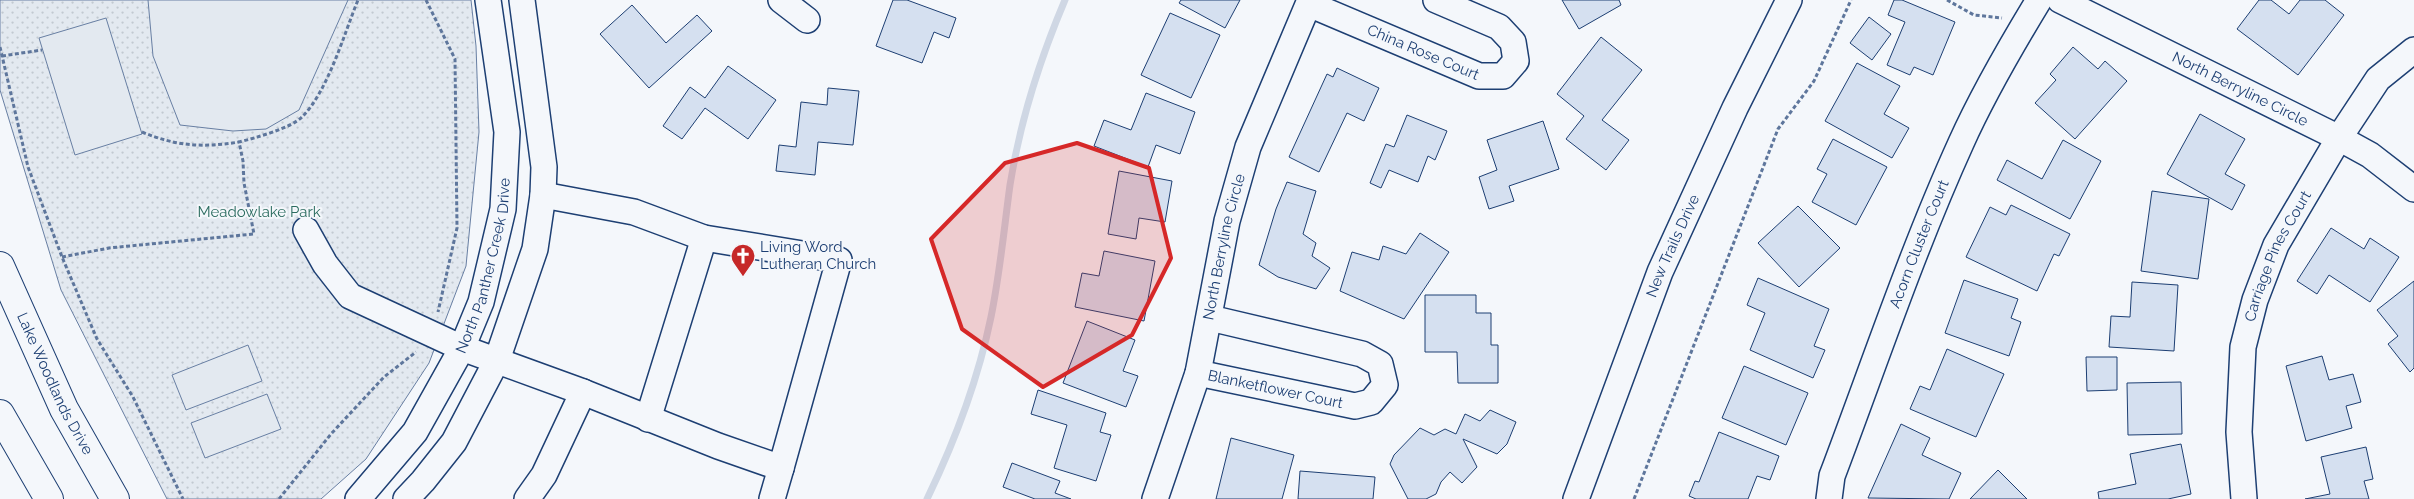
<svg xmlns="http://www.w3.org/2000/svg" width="2414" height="499" font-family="Raleway,sans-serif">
<defs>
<pattern id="park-dots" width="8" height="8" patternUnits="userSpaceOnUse" patternTransform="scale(1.25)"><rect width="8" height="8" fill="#e3e9f0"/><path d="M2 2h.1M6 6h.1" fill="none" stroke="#c2c9d1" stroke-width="1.8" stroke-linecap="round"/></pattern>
</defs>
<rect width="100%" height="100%" fill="#f4f7fb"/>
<path fill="url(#park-dots)" stroke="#687fa3" d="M0 0H471L476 46 479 132 466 266 429 363 366 459 321 499H167L61 290 0 90Z"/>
<g fill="#e3e9f0" stroke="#687fa3">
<path d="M148 0H348L299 110 266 129 233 131 180 125 153 56Z"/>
<path d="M106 18 142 134 75 155 39 38Z"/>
<path d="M248 345 262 381 186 410 172 375Z"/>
<path d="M267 394 281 429 205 458 191 423Z"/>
</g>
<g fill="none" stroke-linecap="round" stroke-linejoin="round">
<path stroke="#cfd7e4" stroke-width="7" d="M927 499C955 441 978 380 991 317 1000 273 1004 229 1010 185 1020 122 1040 59 1065 0"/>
</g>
<g fill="#d5e0f0" stroke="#1d3f73">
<path d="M893 0H907L956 18 949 38 934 32 922 63 876 46Z"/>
<path d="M1181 0H1240L1225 28 1179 3Z"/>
<path d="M1562 0H1619L1621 5 1579 29Z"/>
<path d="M1894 0H1902L1955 22 1933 75 1914 67 1910 75 1887 65 1905 22 1888 15Z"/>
<path d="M2259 0H2271L2289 14 2300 0H2325L2344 15 2298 75 2237 29Z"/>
<path d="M632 5 666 43 697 15 712 31 649 88 600 34Z"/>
<path d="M1170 13 1220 35 1191 98 1141 75Z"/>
<path d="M1869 17 1891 34 1872 60 1850 43Z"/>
<path d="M1601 37 1642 70 1602 120 1629 140 1606 170 1566 139 1584 116 1557 94Z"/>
<path d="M2073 47 2098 69 2105 61 2127 81 2075 139 2035 103 2056 80 2050 74Z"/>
<path d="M1857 63 1900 86 1884 114 1909 128 1892 158 1825 121Z"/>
<path d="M728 66 776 100 748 139 705 108 682 139 663 126 690 87 705 98Z"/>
<path d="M1337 68 1379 88 1364 121 1347 113 1319 172 1289 157 1327 74 1333 77Z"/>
<path d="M828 88 859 91 853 145 818 142 815 175 776 171 779 145 796 147 801 102 827 105Z"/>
<path d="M1146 93 1195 112 1180 154 1156 145 1148 167 1094 146 1104 120 1131 130Z"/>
<path d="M2200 114 2245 139 2225 174 2245 185 2232 210 2167 174Z"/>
<path d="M1407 115 1447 131 1435 160 1428 156 1418 182 1389 170 1381 188 1370 183 1386 144 1394 147Z"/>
<path d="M1543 121 1559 169 1509 186 1514 201 1489 209 1479 177 1497 170 1487 140Z"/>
<path d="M1833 139 1887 167 1856 225 1812 202 1827 174 1817 169Z"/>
<path d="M2063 140 2101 161 2070 219 1997 180 2007 160 2042 179Z"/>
<path d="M1119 171 1172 181 1165 222 1139 218 1136 239 1108 234Z"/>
<path d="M1287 182 1316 191 1303 234 1316 243 1312 256 1330 268 1316 289 1278 277 1259 265 1276 209Z"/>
<path d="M2152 191 2209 199 2198 279 2141 271Z"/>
<path d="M2011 205 2070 234 2059 256 2054 254 2037 291 1966 257 1990 207 2006 215Z"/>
<path d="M1798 206 1840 248 1799 287 1758 243Z"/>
<path d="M2331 228 2364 249 2370 238 2399 257 2370 302 2329 275 2317 294 2297 281Z"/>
<path d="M1420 233 1449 252 1404 319 1340 291 1352 252 1379 260 1383 246 1406 254Z"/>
<path d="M1104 251 1155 261 1144 321 1075 307 1082 273 1099 276Z"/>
<path d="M1758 278 1829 309 1814 346 1825 350 1813 378 1750 350 1765 313 1747 305Z"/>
<path d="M1964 280 2018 299 2011 318 2021 322 2009 356 1945 333Z"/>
<path d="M2414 281V368L2410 372 2388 344 2398 336 2377 310Z"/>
<path d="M2132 282 2178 285 2174 351 2109 347 2111 316 2130 317Z"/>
<path d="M1425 295H1476V313H1491V345H1498V383H1458L1457 352H1425Z"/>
<path d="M1087 321 1135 340 1123 371 1138 376 1126 407 1063 383Z"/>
<path d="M1947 349 2004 374 1976 437 1910 409 1920 386 1930 390Z"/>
<path d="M2322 356 2329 380 2353 374 2361 402 2346 406 2352 428 2306 441 2286 366Z"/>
<path d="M2086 357H2117V390L2087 391Z"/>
<path d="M1744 366 1808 393 1786 445 1722 418Z"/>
<path d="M2181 382 2182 434 2128 435 2127 383Z"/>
<path d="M1038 390 1106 413 1100 432 1111 435 1096 481 1054 468 1067 425 1031 414Z"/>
<path d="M1490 410 1516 422 1507 444 1497 454 1463 439 1477 467 1462 483 1450 472 1441 482 1436 494 1426 499H1408L1390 464 1394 455 1420 428 1434 435 1445 429 1456 434 1465 414 1480 421Z"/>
<path d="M1901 424 1930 438 1922 455 1961 473 1949 499 1868 498Z"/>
<path d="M1719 432 1779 456 1770 480 1757 476 1748 499H1696L1689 496 1695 481 1699 482Z"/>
<path d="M1231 438 1294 455 1282 499H1216Z"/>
<path d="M2181 444 2191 494 2168 499H2099L2098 492 2136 484 2130 454Z"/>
<path d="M2366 447 2373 479 2364 481 2369 499H2305L2330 494 2321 457Z"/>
<path d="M1012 463 1060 481 1055 493 1071 499H1035L1003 487Z"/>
<path d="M1998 470 2027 499H1970Z"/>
<path d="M1300 471 1375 477 1373 499H1298Z"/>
</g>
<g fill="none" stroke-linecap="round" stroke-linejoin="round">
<defs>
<g id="minor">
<path d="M781 0 807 20"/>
<path id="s1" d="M2060 0 2339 138 2370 155 2414 189"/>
<path id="s2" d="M1309 4 1479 76H1503L1516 61 1513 42 1499 27 1436 0"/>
<path d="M543 195 634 212 704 238 839 260 781 468 718 446 583 392"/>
<path d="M306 230 325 264 350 296 462 348 583 392 544 475 527 499"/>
<path id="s3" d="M1198 373 1355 406 1371 402 1385 385 1380 364 1362 354 1210 318"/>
<path d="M648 419 704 238"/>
<path id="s4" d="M358 499 415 432 462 348 481 302 503 209 507 132 488 0"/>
<path d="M406 499 423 481 454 442 497 360 535 249 543 195 544 167 522 0"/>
<path d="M772 499 781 468"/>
<path id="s5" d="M1155 499 1198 373 1227 221 1248 147 1310 0"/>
<path id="s6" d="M1576 499 1660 272 1735 108 1789 0"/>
<path id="s7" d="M1829 499 1832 476C1874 365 1912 251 1961 143 1983 94 2011 46 2039 0"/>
<path id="s8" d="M2244 499 2239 432 2243 347 2255 300 2276 245 2339 138 2378 79 2414 50"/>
</g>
<g id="major">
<path id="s9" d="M0 266 64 409 115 499"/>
<path d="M0 414 49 499"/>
</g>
</defs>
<use href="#minor" stroke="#1d3f73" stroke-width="28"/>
<use href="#major" stroke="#1d3f73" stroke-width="30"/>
<g stroke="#5e769c" stroke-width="3" stroke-dasharray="4 2.5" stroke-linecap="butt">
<path d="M426 0 455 59 457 228 438 312"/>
<path d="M1947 0 1974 15 2002 18"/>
<path d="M0 47 28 167 62 257 97 339 133 397 183 499"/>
<path d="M2 56 42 50"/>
<path d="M142 132C176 146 202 148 239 142"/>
<path d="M62 257 109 248 254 234 244 183 243 161 239 142C255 138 291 128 302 117 328 91 344 34 358 0"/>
<path d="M279 499 331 434 384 377 416 352"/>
<path d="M1634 499 1778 129 1814 81 1851 0"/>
</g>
<use href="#minor" stroke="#f4f7fb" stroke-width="25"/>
<use href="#major" stroke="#f4f7fb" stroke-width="28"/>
</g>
<path fill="#d62828" fill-opacity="0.2" stroke="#d62828" stroke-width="4" stroke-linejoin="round" d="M1077 143 1149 168 1171 258 1132 335 1043 387 962 329 931 239 1005 163Z"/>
<defs>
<symbol id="church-pin" viewBox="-11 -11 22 30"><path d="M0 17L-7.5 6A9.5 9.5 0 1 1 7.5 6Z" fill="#c62828" stroke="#f4f7fb"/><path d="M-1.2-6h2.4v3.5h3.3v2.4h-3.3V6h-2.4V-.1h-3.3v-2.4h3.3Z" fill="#fff"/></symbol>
</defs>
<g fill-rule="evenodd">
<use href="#church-pin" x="729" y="242" width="28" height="38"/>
</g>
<g text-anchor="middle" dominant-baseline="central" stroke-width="4" stroke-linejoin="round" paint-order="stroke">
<g font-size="15" fill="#1d3f73" stroke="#f4f7fb">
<text stroke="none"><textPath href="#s2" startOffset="124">China Rose Court</textPath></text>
<text stroke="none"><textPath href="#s1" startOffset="201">North Berryline Circle</textPath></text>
<text stroke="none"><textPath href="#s7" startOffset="271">Acorn Cluster Court</textPath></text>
<text stroke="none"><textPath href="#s6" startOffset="271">New Trails Drive</textPath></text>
<text stroke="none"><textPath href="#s5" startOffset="262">North Berryline Circle</textPath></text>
<text stroke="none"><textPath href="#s8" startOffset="250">Carriage Pines Court</textPath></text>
<text stroke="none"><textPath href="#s4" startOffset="270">North Panther Creek Drive</textPath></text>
<text stroke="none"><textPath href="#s9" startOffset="130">Lake Woodlands Drive</textPath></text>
<text stroke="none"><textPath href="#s3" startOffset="79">Blanketflower Court</textPath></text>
</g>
<g font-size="15" fill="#2c6c60" stroke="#f4f7fb">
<text x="259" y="212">Meadowlake Park</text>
</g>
<g font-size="15" fill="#1d3f73" stroke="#f4f7fb" text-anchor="start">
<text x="760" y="247">Living Word<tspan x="760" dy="17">Lutheran Church</tspan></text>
</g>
</g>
</svg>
